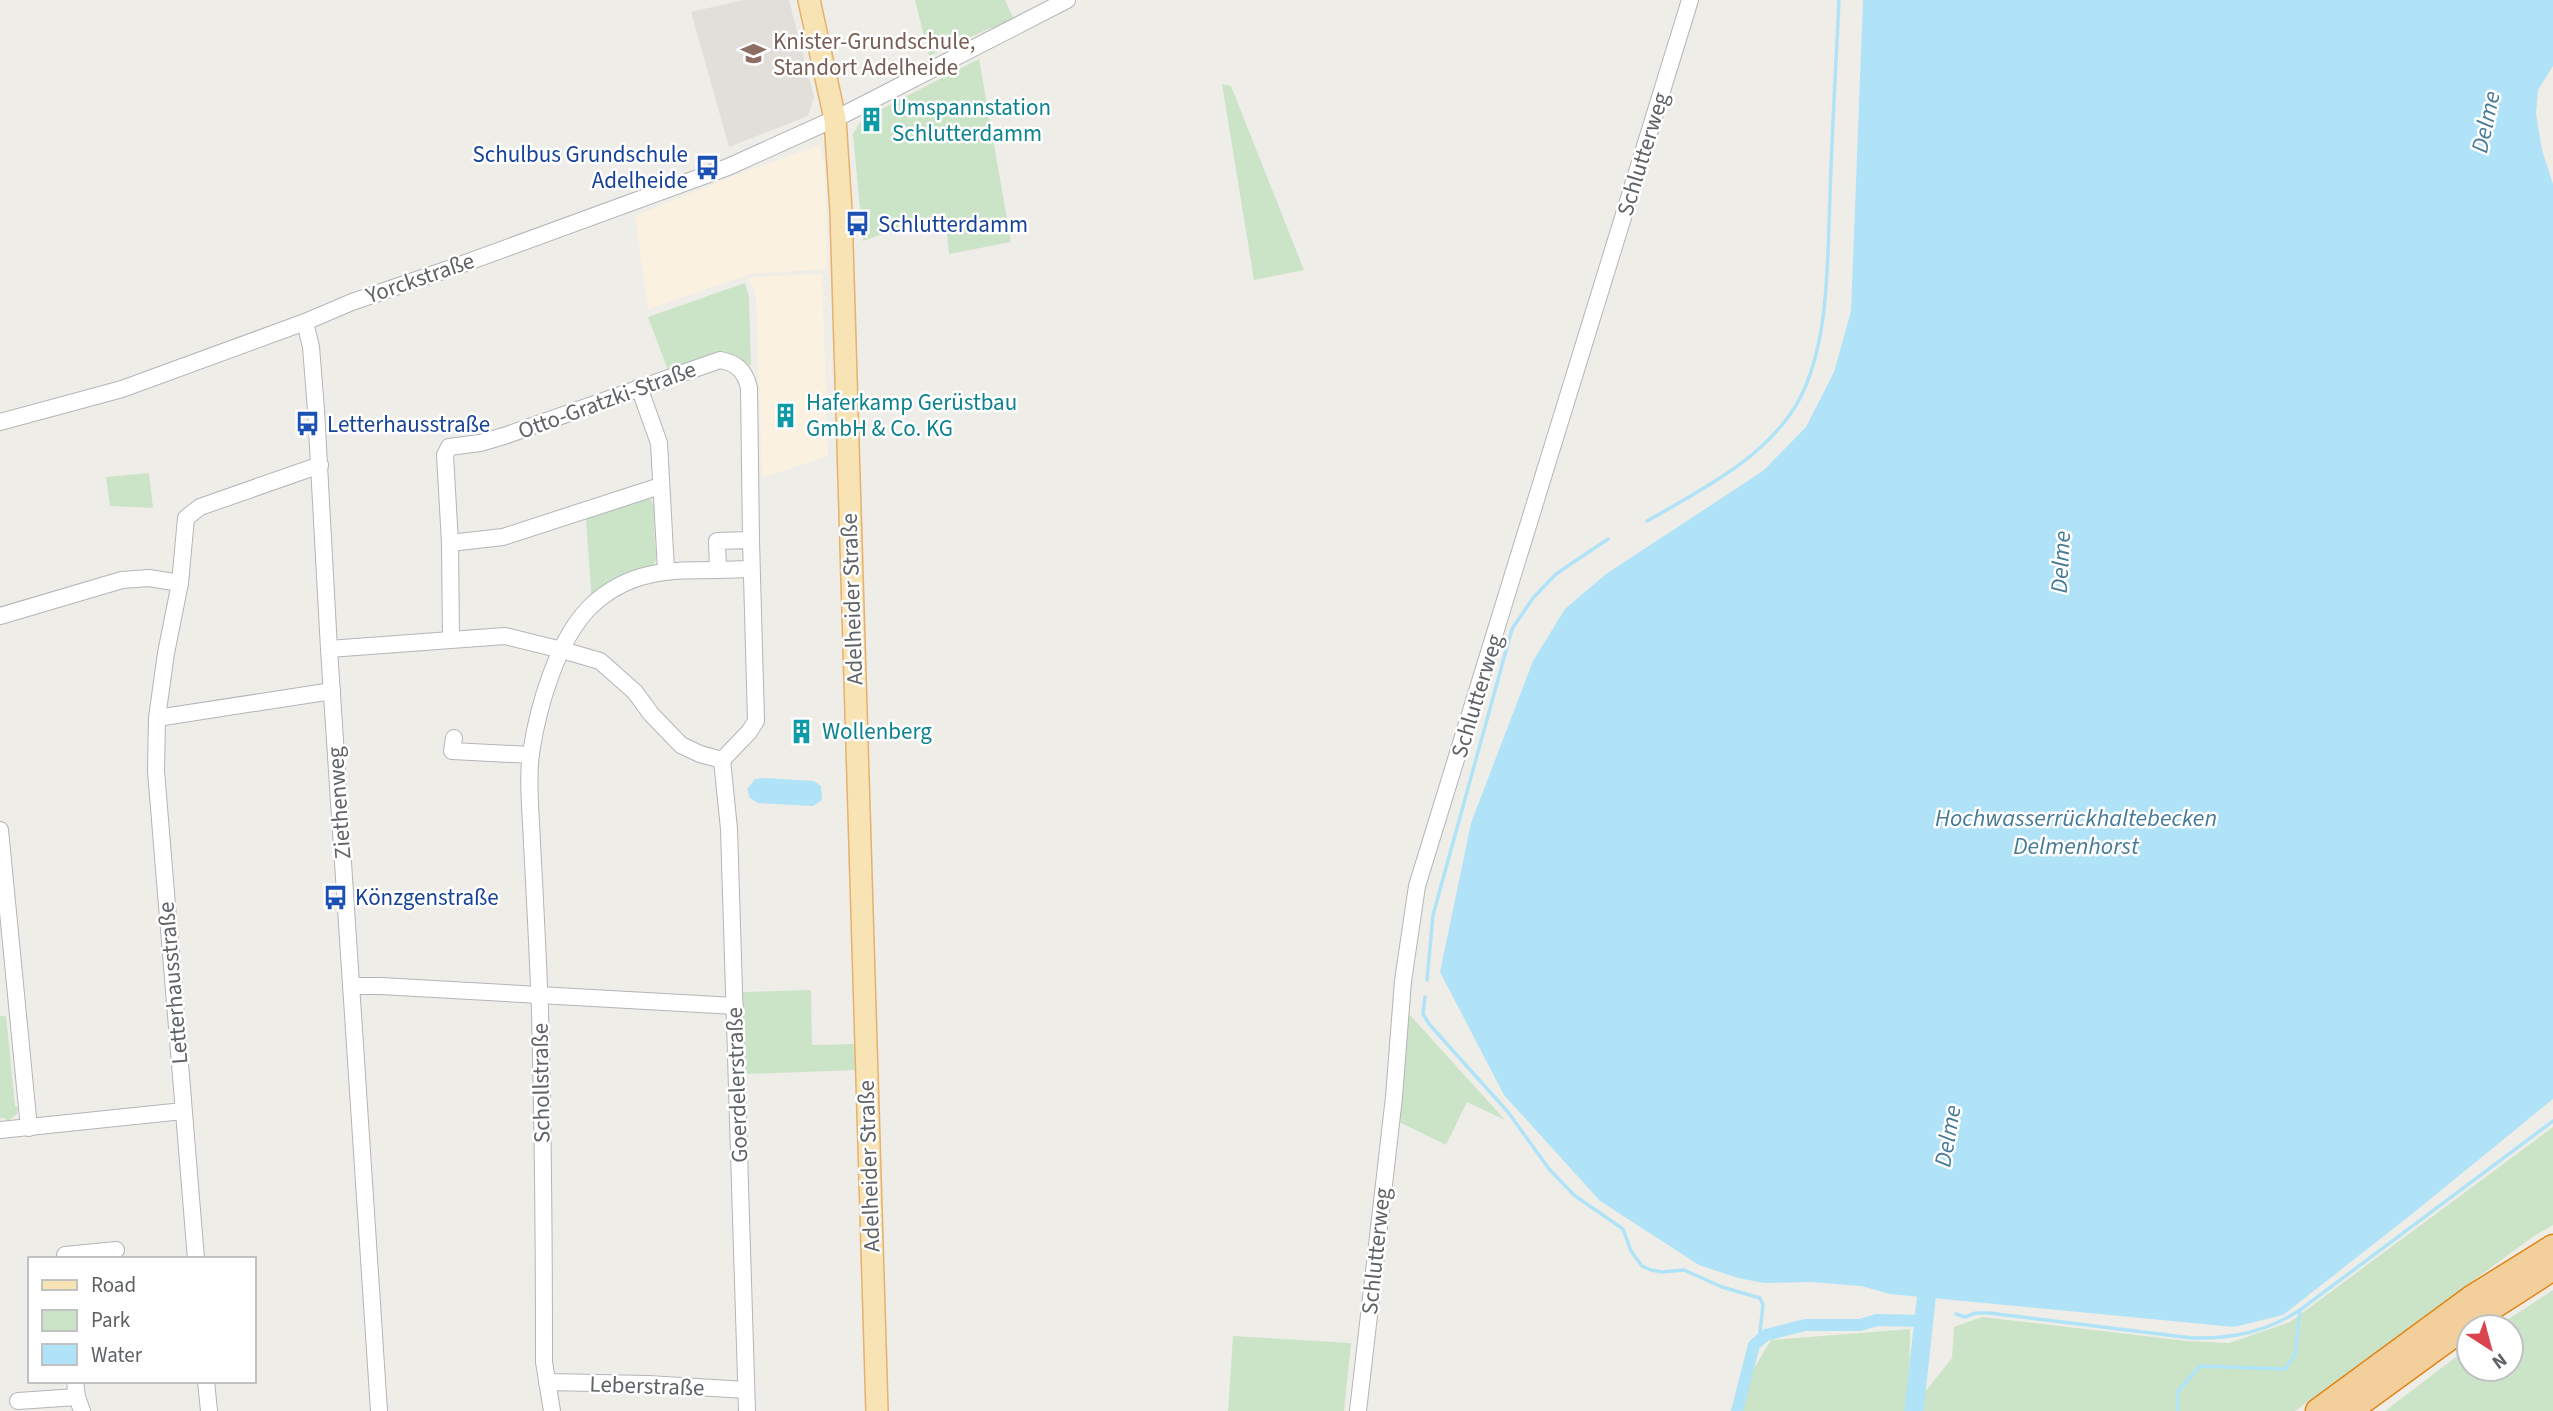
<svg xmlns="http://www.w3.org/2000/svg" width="2553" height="1411" font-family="'Source Sans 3',sans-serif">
<rect width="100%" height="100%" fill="#efede8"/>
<g fill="#fbf1e1">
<path d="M820 145 825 170 827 269 751 274 648 309 635 216 736 175Z"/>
<path d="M822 274 828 456 762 478 756 297 749 277Z"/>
</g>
<path fill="#e2ded9" d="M743 0H789L814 97 808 116 729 147 691 12Z"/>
<g fill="#cbe4c7">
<path d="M915 0H1005L1014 20 988 29 929 56Z"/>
<path d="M979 59 1011 242 949 254 945 212 863 241 853 134 862 119Z"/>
<path d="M1222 84 1231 86 1304 270 1254 280Z"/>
<path d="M745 283 749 297 751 366 721 355 669 373 648 317Z"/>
<path d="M149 473 153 508 110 506 106 477Z"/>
<path d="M644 496 650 498 657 512 654 517 655 546 659 551 653 567 592 604 586 518Z"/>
<path d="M811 990 812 1045 855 1044 856 1070 746 1074 743 992Z"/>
<path d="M1409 1014 1505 1120 1467 1102 1446 1145 1399 1122Z"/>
<path d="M0 1016H6L15 1106 18 1108 17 1114 8 1121 4 1118H0Z"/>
<path d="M2553 1127V1225L2534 1236 2295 1411H1921V1397L1952 1358 1954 1327 1982 1317 2187 1341 2229 1343 2290 1322Z"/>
<path d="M2553 1290V1411H2385L2469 1347V1369H2511V1327H2496Z"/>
<path d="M1910 1329 1909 1411H1741L1750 1375 1771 1340Z"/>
<path d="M1233 1336 1351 1343 1344 1411H1228Z"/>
</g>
<g fill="#b0e3f7">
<path d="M1863 0H2553V66L2538 90 2536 114 2542 150 2553 184V1099L2412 1214 2283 1315 2234 1327 1890 1294 1861 1286 1810 1282 1764 1283 1738 1278 1699 1265 1600 1201 1504 1095 1440 972 1471 823 1533 661 1565 609 1606 574 1763 471 1806 427 1834 372 1851 311Z"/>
<path d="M764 778 814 781 821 786 822 800 813 806 758 803 750 798 747 789 755 779Z"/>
</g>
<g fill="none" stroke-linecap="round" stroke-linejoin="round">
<g stroke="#b0e3f7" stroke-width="3.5">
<path d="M1647 521C1701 490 1768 457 1799 400 1830 341 1827 261 1830 196 1832 131 1836 65 1839 0"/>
<path d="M1427 980 1433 915 1512 629 1533 598 1556 574 1608 539"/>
<path d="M1425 997 1423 1014 1429 1024 1508 1112 1549 1169 1574 1195 1623 1229 1631 1251 1642 1266 1651 1270 1662 1272 1684 1270 1722 1287 1760 1298 1763 1305 1759 1341"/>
<path d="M1956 1314 1965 1317 1976 1313H1989L2192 1338C2232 1339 2266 1332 2300 1310L2553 1121"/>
<path d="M2178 1411V1391L2200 1366 2285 1369 2295 1355 2300 1310"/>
</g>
<path stroke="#b0e3f7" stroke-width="12" d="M1737 1411 1754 1345 1766 1335 1805 1325H1860L1877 1320 1924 1321"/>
<path stroke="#b0e3f7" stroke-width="19" d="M1914 1411 1929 1273"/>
<defs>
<g id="minor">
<path d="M305 322 311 347 316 410 329 649 379 1411"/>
<path d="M639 387 659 443 666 570"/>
<path d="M0 422 122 389 305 322 352 302 460 265 728 167 843 115 1067 0"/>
<path d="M450 543 503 537 660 486"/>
<path d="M0 616 122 580 149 578 180 583"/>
<path d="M451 639 450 543 445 455 449 447 480 443 504 436 720 360C737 363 745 371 749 388L751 540"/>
<path d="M329 649 505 636 562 650 600 661 635 692 651 714 681 745 700 754 722 760 749 732 756 721 751 540 717 541 718 570 751 569"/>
<path d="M157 718 332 691"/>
<path d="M454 738 452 751 531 755"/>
<path d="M722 760 729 829 747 1411"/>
<path d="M0 830 29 1128"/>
<path d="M351 986H381L735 1006"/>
<path d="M0 1130 183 1111"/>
<path d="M66 1259 65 1255 116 1250"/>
<path d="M196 1259 156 771 157 718 166 653 180 583 186 518 200 507 320 465"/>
<path d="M75 1381 77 1397 82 1411"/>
<path d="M206 1381 209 1411"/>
<path d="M547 1382 648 1384 746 1390"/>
<path d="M18 1401 77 1397"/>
<path d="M552 1411 544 1362C544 1245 543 1128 540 1012 538 956 535 899 532 843 531 814 527 781 531 753 538 707 557 640 590 607 628 570 669 570 718 570"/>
<path d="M1358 1411 1394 1097 1403 981 1417 886 1690 0"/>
</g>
<path id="major" d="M809 0 835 119 841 211 877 1411"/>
<g id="highway">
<path d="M2318 1411 2473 1297 2553 1247"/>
<path d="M2349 1411 2485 1312 2553 1268"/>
</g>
</defs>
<use href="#minor" stroke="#b3b5b8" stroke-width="18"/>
<use href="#major" stroke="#e5b16c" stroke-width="24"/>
<use href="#highway" stroke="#e18416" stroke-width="27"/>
<use href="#minor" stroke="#fff" stroke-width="16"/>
<use href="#major" stroke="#f8e3b5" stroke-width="21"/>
<use href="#highway" stroke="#f3d09b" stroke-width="24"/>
</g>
<defs>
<symbol id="school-bare" viewBox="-9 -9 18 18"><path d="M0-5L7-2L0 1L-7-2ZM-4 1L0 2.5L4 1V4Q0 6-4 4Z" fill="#8d6e63" stroke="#fff" stroke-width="2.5" paint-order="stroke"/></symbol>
<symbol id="building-bare" viewBox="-9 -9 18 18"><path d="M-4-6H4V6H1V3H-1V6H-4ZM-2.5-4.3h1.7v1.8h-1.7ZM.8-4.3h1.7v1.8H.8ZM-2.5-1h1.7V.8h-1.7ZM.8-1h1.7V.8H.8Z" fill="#0f9aa8" stroke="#fff" stroke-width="2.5" paint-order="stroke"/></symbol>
<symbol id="bus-bare" viewBox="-9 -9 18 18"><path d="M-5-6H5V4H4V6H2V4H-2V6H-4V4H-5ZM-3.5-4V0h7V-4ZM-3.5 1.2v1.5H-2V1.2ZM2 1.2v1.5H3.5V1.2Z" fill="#1a4fb4" stroke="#fff" stroke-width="2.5" paint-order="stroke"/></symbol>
</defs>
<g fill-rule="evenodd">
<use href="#school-bare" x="736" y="36" width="35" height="35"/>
<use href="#building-bare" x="854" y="102" width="35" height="35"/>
<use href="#bus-bare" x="690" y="150" width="35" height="35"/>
<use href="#bus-bare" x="840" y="206" width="35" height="35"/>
<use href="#building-bare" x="768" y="398" width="35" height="35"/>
<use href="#bus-bare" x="290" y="406" width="35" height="35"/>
<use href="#building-bare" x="784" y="714" width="35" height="35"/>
<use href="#bus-bare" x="318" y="880" width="35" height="35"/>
</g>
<g text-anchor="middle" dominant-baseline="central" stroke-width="5" stroke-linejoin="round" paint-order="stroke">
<g font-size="23" fill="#785e54" stroke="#fff" text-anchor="start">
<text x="773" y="41">Knister-Grundschule,<tspan x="773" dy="26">Standort Adelheide</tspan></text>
</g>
<g font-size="23" fill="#0d838f" stroke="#fff" text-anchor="start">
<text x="892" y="107">Umspannstation<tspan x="892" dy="26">Schlutterdamm</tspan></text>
<text x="806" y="402">Haferkamp Gerüstbau<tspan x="806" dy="26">GmbH &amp; Co. KG</tspan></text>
<text x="822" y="731">Wollenberg</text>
</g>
<g font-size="23" fill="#164399" stroke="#fff" text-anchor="start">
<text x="688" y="154" text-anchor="end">Schulbus Grundschule<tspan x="688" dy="26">Adelheide</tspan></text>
<text x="878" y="224">Schlutterdamm</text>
<text x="327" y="424">Letterhausstraße</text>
<text x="355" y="897">Könzgenstraße</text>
</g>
<g font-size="23" fill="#5f6366" stroke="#fff">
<text transform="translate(1643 154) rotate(-73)">Schlutterweg</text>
<text transform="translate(420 278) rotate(-19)">Yorckstraße</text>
<text transform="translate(607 400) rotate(-20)">Otto-Gratzki-Straße</text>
<text transform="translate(852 599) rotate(-92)">Adelheider Straße</text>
<text transform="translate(1477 696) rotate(-73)">Schlutterweg</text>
<text transform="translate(339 803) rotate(-94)">Ziethenweg</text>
<text transform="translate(173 983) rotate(-95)">Letterhausstraße</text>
<text transform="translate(541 1083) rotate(-91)">Schollstraße</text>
<text transform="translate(737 1085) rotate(-92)">Goerdelerstraße</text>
<text transform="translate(869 1166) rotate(-92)">Adelheider Straße</text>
<text transform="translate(1376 1251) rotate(-84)">Schlutterweg</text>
<text transform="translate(647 1386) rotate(2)">Leberstraße</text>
</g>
<g font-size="24" font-style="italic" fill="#477a97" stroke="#fff">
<text transform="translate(2486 122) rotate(-78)">Delme</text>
<text transform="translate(2061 562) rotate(-87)">Delme</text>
<text x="2076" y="818">Hochwasserrückhaltebecken<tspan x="2076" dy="28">Delmenhorst</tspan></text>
<text transform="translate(1948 1136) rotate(-80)">Delme</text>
</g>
</g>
<rect x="28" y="1257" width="228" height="126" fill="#ffffff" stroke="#bfc1c2" stroke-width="2"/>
<rect x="42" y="1280" width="35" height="10" fill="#f8e3b5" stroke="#bfc1c2" stroke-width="2"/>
<text x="91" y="1292" font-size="21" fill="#5f6366">Road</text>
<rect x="42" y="1310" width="35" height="21" fill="#cbe4c7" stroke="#bfc1c2" stroke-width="2"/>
<text x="91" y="1327" font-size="21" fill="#5f6366">Park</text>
<rect x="42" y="1344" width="35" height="21" fill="#b0e3f7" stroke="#bfc1c2" stroke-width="2"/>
<text x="91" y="1362" font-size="21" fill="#5f6366">Water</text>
<g transform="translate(2490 1348) rotate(144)"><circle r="33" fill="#ffffff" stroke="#bfc1c2" stroke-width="2"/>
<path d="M0-5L12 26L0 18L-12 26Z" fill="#d9444e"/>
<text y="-10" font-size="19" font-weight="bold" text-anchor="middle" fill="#5f6366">N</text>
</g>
</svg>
